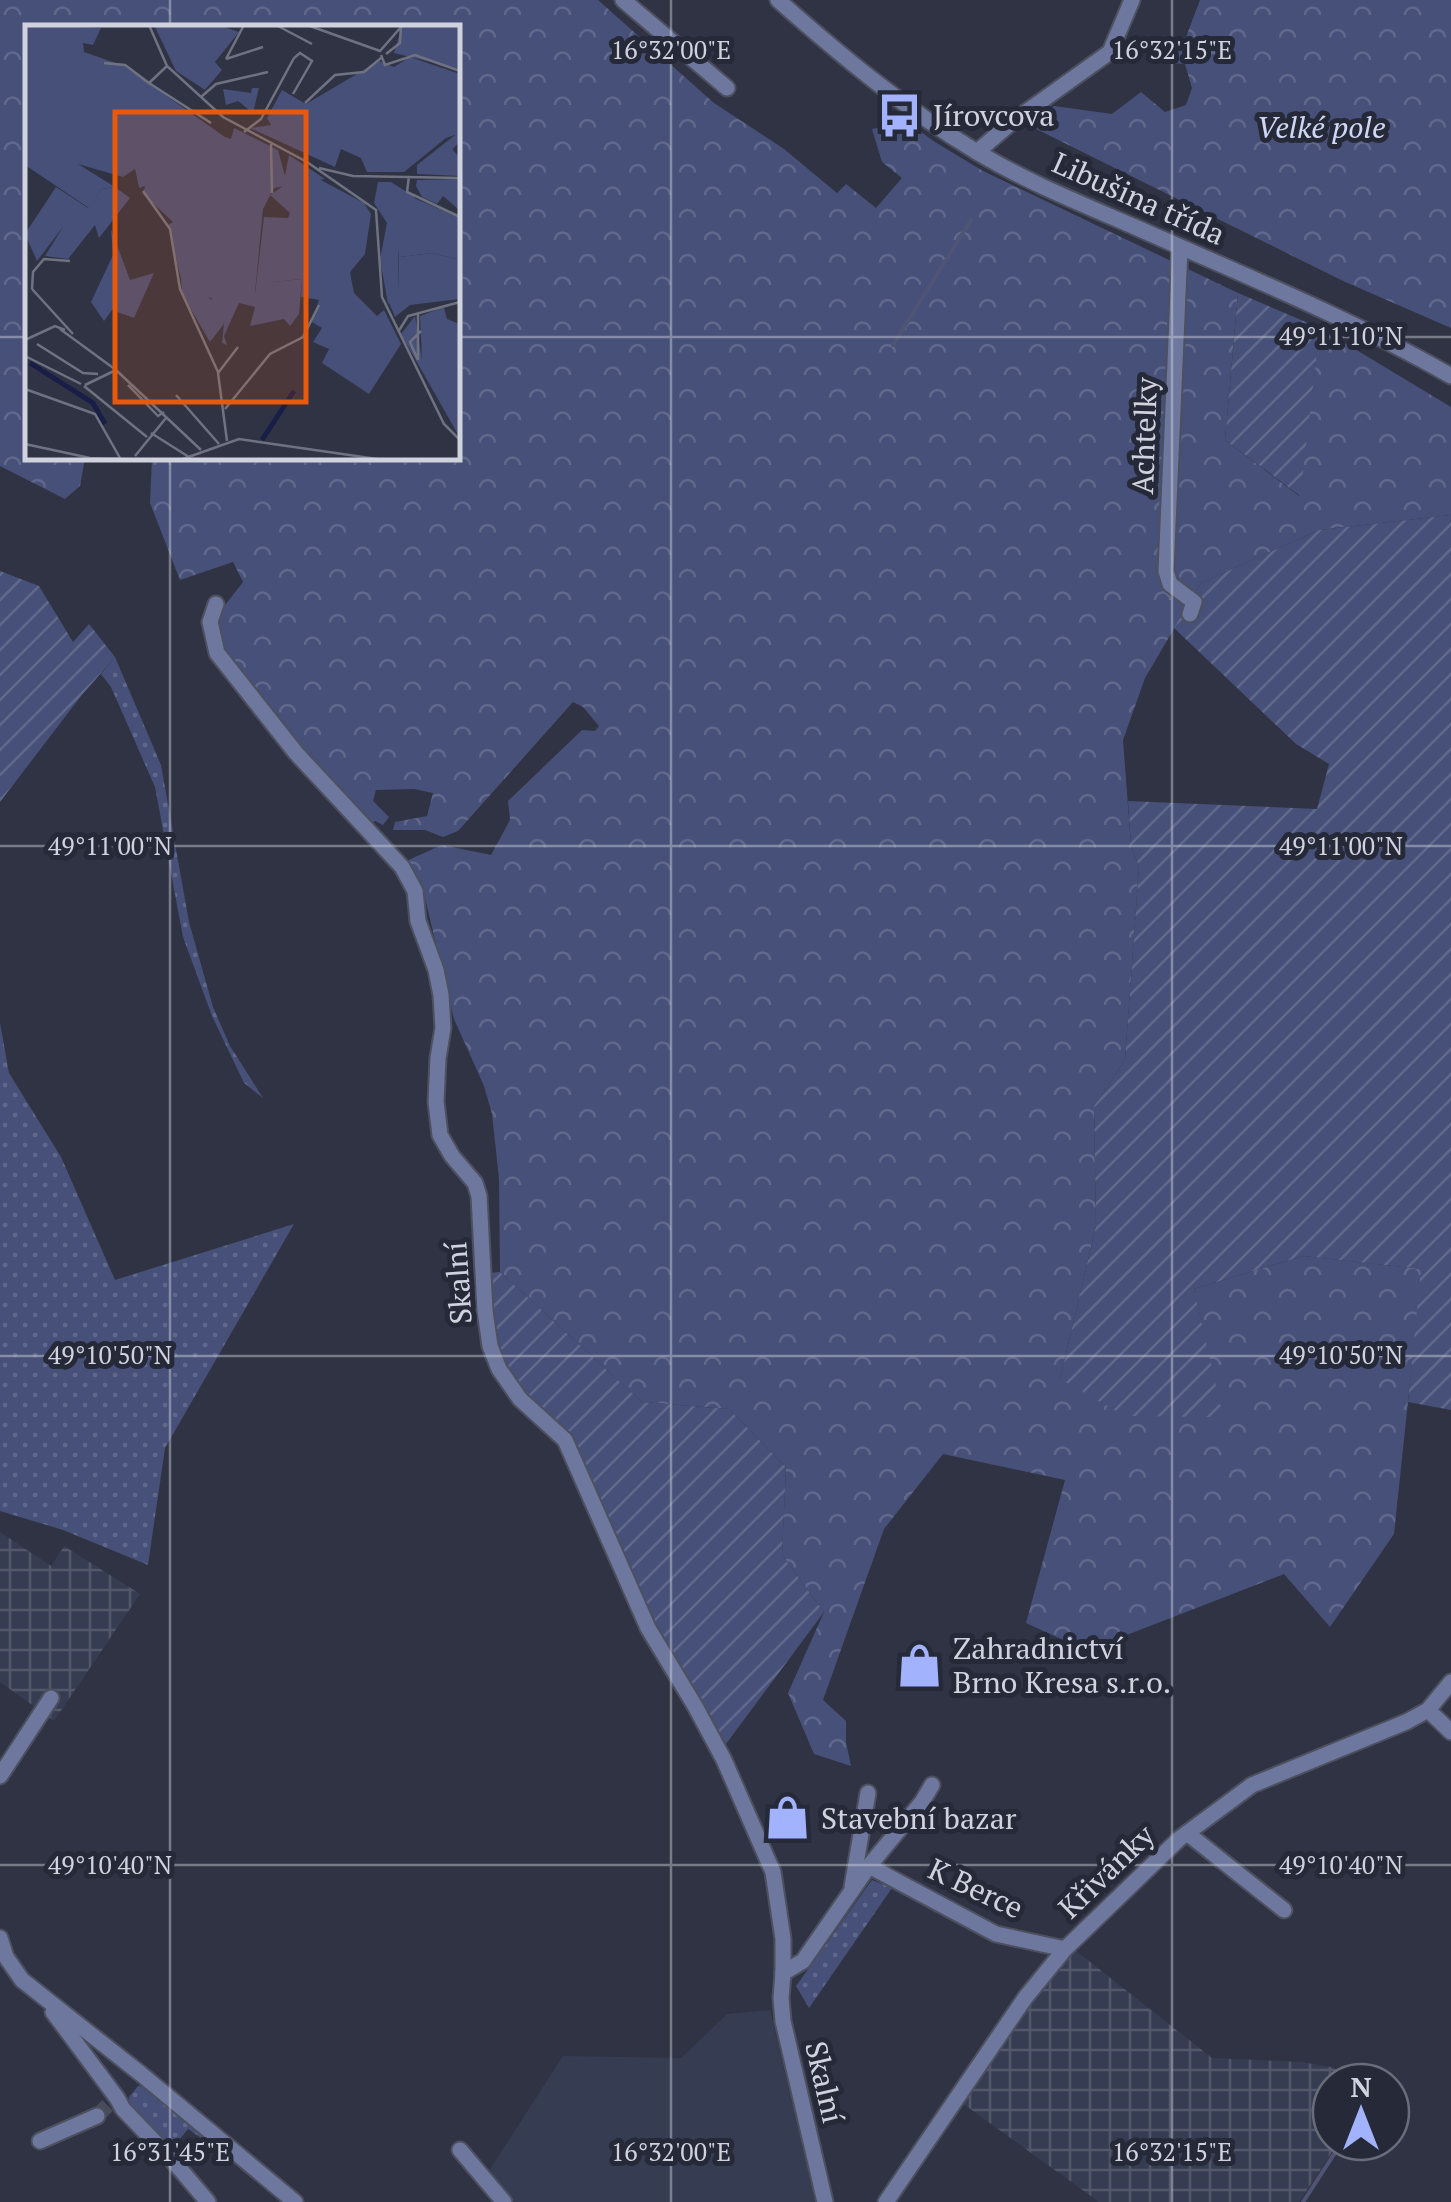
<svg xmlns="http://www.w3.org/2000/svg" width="1451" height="2202" font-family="'PT Serif',serif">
<defs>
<pattern id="industrial-grid" width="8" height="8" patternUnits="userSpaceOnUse" patternTransform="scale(2.5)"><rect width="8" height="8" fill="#363c52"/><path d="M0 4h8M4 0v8" fill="none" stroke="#52576a"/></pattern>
<pattern id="grass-dots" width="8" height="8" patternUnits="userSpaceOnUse" patternTransform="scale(2.5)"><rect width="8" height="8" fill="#475078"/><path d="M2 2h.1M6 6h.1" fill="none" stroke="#60688b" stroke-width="1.8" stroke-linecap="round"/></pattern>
<pattern id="forest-crowns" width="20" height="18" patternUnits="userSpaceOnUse" patternTransform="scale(2.5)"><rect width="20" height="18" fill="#475078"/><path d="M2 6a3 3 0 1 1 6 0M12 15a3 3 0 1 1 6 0" fill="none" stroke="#60688b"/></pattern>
<pattern id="garden-furrows" width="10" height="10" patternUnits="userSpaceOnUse" patternTransform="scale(2.5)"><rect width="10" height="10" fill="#475078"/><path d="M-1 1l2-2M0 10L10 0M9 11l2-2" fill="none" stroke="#60688b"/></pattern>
</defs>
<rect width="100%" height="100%" fill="#2f3343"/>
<path fill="#363c52" d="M770 2010 816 2202H514L488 2172 563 2056 681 2058 727 2014Z"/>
<g fill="url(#industrial-grid)">
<path d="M0 1532 51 1566 64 1546 140 1594 54 1721 0 1682Z"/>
<path d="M1075 1950 1212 2058 1301 2062 1331 2067 1366 2082H1331V2142H1339L1299 2202H1099L962 2103 1057 1968Z"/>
</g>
<g fill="url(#grass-dots)">
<path d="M115 657 161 765 189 922 213 1007 230 1046 263 1098 244 1083 212 1016 183 937 155 787 111 687 101 674Z"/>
<path d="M0 1023 9 1073 61 1157 115 1280 294 1224 165 1448 148 1565 63 1530 0 1511Z"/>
<path d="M872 1880 892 1888 809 2008 796 1986Z"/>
<path d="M138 2086H146L211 2138 207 2142 188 2129 170 2151 128 2105 129 2097Z"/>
</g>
<g fill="url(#forest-crowns)">
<path d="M0 0H598L714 103 784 149 837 193 846 184 876 208 902 178 882 162 872 129 907 122 935 142 983 171 1238 293 1225 440 1299 496 1320 328 1451 407V515L1319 530 1201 583 1145 678 1123 740 1131 845 1139 867 1125 1060 1094 1106 1096 1226 1060 1379 1222 1417 1194 1289 1303 1256 1422 1269 1394 1534 1330 1627 1284 1574 1124 1636 1083 1649 1026 1623 1065 1480 943 1454 884 1529 823 1700 846 1721V1742L851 1766 814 1754 788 1693 824 1612 782 1555 786 1467 729 1409 642 1402 500 1272 499 1179 492 1114 484 1086 454 1019 424 894 404 862 442 845 491 855 510 820 508 801 582 730 595 731 599 726 583 707 573 702 458 831 443 837 425 830H393L395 822 427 816 433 793 414 789 376 790 373 801 389 817 383 825 375 821 368 825 346 803 228 658 212 622 243 582 233 562 180 580 150 503 152 458H458V28H28V458H85L80 486 65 499 0 466Z"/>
<path d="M1200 0H1451V328L1343 281 1024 123 1054 106 1112 114 1141 92 1165 112 1186 105 1192 88 1185 64 1153 62 1156 47 1186 37Z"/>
</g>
<g fill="url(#garden-furrows)">
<path d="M1238 293 1320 328 1300 496 1225 440Z"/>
<path d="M1451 515V1410L1408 1402 1421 1269 1303 1256 1194 1289 1223 1417 1125 1416 1060 1379 1096 1226 1094 1106 1125 1060 1139 867 1131 845 1128 801 1317 809 1329 764 1296 744 1174 628 1201 583 1319 530Z"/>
<path d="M0 571 39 586 73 642 89 624 115 657 81 696 0 802Z"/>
<path d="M500 1272 642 1402 729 1409 786 1467 782 1555 824 1612 723 1748 655 1630 583 1469C581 1439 571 1436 549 1420 535 1408 514 1390 505 1374 488 1345 491 1305 488 1273Z"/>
</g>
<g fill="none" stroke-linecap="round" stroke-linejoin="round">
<g stroke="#4f5474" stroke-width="4">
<path d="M893 345 971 220"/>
<path d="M1303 2202 1342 2142"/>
</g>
<path stroke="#474b5a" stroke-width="15" stroke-dasharray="15 8" stroke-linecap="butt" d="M97 2116 110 2103"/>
<defs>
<g id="minor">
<path d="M623 0 727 88"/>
<path d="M778 0C840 55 905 109 977 152 1027 182 1082 204 1135 227 1241 274 1350 318 1451 376"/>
<path d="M977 152 1012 122 1110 52 1132 0"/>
<path d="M1180 247 1166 571 1170 584 1194 602 1190 614"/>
<path d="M216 604 210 622 217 653 296 753 402 867 415 891 418 921 436 970 441 995 443 1028 438 1058 436 1102 440 1135 452 1156 475 1183 479 1196 485 1311 490 1346 499 1369 520 1399 565 1440 648 1628 695 1706 724 1760 773 1872 783 1939V1973"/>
<path d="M1428 1710 1451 1732"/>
<path d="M0 1776 51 1698"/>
<path d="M1187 1833 1284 1910"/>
<path d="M869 1866 996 1934 1065 1949"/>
<path d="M852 1887 868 1793"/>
<path d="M0 1938 6 1957 22 1980 141 2074 295 2202"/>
<path d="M53 2012 117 2098 123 2109 174 2162 208 2202"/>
<path d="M40 2141 97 2116"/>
<path d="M460 2150 504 2202"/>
<path d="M825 2202 783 2021 781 1998 783 1973 803 1961 869 1866 922 1802 932 1785"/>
<path d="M886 2202 1025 1998 1065 1949 1179 1839 1252 1785 1406 1722 1428 1710 1451 1682"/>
</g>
</defs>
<use href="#minor" stroke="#4c505f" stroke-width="19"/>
<use href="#minor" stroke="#6e789f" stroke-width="15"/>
</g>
<path fill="none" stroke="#d0d3dd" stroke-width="2.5" stroke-opacity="0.45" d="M170 0V28M671 0V2202M1172 0V2202M0 337H28M458 337H1451M170 458V2202M0 846H1451M0 1356H1451M0 1865H1451"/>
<defs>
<symbol id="bus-bare" viewBox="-9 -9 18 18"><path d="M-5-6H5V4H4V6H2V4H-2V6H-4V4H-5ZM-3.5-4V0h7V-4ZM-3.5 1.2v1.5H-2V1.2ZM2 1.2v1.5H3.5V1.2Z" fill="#a2b2fd" stroke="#252938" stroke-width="2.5" paint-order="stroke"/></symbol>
<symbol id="shop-bare" viewBox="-9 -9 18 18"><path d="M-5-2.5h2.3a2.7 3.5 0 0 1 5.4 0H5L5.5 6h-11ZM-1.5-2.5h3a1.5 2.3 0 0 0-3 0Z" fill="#a2b2fd" stroke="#252938" stroke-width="2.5" paint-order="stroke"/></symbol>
</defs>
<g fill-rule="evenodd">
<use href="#bus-bare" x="868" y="84" width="63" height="63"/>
<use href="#shop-bare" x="888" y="1634" width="63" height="63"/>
<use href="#shop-bare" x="756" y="1786" width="63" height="63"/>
</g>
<g text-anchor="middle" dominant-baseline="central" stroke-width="10" stroke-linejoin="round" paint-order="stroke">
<g font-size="30" fill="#d0d3dd" stroke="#252938" text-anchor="start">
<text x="933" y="115">Jírovcova</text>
<text x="953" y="1648">Zahradnictví<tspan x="953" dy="34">Brno Kresa s.r.o.</tspan></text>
<text x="821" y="1818">Stavební bazar</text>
</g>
<g font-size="30" font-style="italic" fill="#cfd7f5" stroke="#252938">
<text x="1321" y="127">Velké pole</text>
</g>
<g font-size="30" fill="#d0d3dd" stroke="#252938">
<text transform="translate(1139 198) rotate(24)">Libušina třída</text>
<text transform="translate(1144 436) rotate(-88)">Achtelky</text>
<text transform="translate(458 1283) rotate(-94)">Skalní</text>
<text transform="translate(1106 1871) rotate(-44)">Křivánky</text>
<text transform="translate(976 1888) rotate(25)">K Berce</text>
<text transform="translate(825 2082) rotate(77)">Skalní</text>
</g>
</g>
<g transform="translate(25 25)">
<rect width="435" height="435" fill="#2f3343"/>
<path d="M227 63H234L228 88 213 76 201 80 198 64 226 68ZM430 110 423 119 435 133V151L392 149V140ZM86 204 105 255 129 248 109 293 87 285 79 296 66 277 88 230ZM408 228 435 235V274L385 280 370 292 364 278 365 265 373 264 374 232ZM419 282 422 294 435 299V413L376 309 390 291 397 335 395 291Z" fill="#475078"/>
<path d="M0 0 76 3 68 20 58 18 59 27 99 41 200 112 206 114 209 103 253 125 260 151 264 130 300 154 249 163 238 184 230 268 250 273 247 257 277 254 274 289 265 301 259 294 225 301 230 282 214 278 199 311 202 320 197 318 199 299 186 273 175 272 156 254 143 200 148 197 118 169 120 161 114 163 110 144 98 152 53 139 90 162 77 164 64 183 0 140ZM129 0H193L214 7 190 37 197 45 180 65 151 46ZM377 0H435V44L369 28ZM385 32 435 49V116L427 125 422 119 430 110 421 113 379 147H342L336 133 316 124 310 142 225 103 246 100 242 93 257 65 281 79 354 36 369 42ZM435 154 433 184 418 171 412 179 397 172 391 161 392 155ZM353 157H366L390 172 374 196 373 264 363 279 355 234 362 198 349 178Z" fill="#475078"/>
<path d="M292 153 339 178 346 189 340 229 325 247 329 268 352 291 359 285 376 319 344 369 297 338 304 324 288 317 297 303 287 297 294 275 276 272 277 254 248 257 251 274 230 269 239 192 263 193 265 188 245 170 264 157ZM31 162 63 183 77 164 90 162 105 173 74 213 70 200 43 234 20 231 38 202 12 236 0 209ZM366 163 435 193V235L408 228 374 232ZM156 254 194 280 199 299 185 317 157 269Z" fill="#475078"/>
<path fill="none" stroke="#181e47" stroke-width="5" d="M5 338 68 378 80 399M237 415 269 366"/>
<path fill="none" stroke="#6f7381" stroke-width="2.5" d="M124 0 142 41 198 92 282 137 351 185 357 272 419 399 435 415M251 0 287 19M282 0 355 26 376 2M361 29 375 18 376 1M356 30 360 40 390 30 435 46M201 34 238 22M201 34 219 0M79 38 100 40 124 58 142 41M124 58 186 98M268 69 287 36 275 28 269 33M176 72 191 59 243 47M280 78 310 50 339 47 356 33M219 107 236 94 269 33M246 119 247 168M294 143 328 151 435 153M384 151 382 167 435 192M118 166 145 204 155 264 193 347M7 264 8 247 19 234 45 236M7 264 48 309M393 288V335M35 304 91 345M373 307 383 291 435 277M0 315 30 301 40 305M12 319 58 348 73 349M0 331 56 359M393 335 385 317 396 306M91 345 176 425M60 360 91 345M103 360 133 391 139 387M59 361 122 412M0 364 70 389 95 433M151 370 194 419M200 384 245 329 278 312 294 280M126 408 164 432M202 416 193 348 213 322M0 419 65 433 131 435M110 431 141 393M155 435 214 414 359 435"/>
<path fill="#e8590c" fill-opacity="0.15" stroke="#e8590c" stroke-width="5" d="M90 87H281V377H90Z"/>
<rect width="435" height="435" fill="none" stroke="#d0d3dd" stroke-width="5"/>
</g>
<g font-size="25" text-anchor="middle" fill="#d0d3dd" stroke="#252938" stroke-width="10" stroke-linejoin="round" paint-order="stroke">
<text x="671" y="59">16°32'00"E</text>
<text x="1172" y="59">16°32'15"E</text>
<text x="1341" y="345">49°11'10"N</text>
<text x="110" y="855">49°11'00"N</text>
<text x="1341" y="855">49°11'00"N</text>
<text x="110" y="1364">49°10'50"N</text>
<text x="1341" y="1364">49°10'50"N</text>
<text x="110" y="1874">49°10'40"N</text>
<text x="1341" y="1874">49°10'40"N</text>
<text x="170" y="2161">16°31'45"E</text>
<text x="671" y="2161">16°32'00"E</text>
<text x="1172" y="2161">16°32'15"E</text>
</g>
<g transform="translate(1361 2112)"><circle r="48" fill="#252938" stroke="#696d7a" stroke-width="2.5"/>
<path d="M0-8L18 38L0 25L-18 38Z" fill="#a2b2fd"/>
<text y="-15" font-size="28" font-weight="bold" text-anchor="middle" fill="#d0d3dd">N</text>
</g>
</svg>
